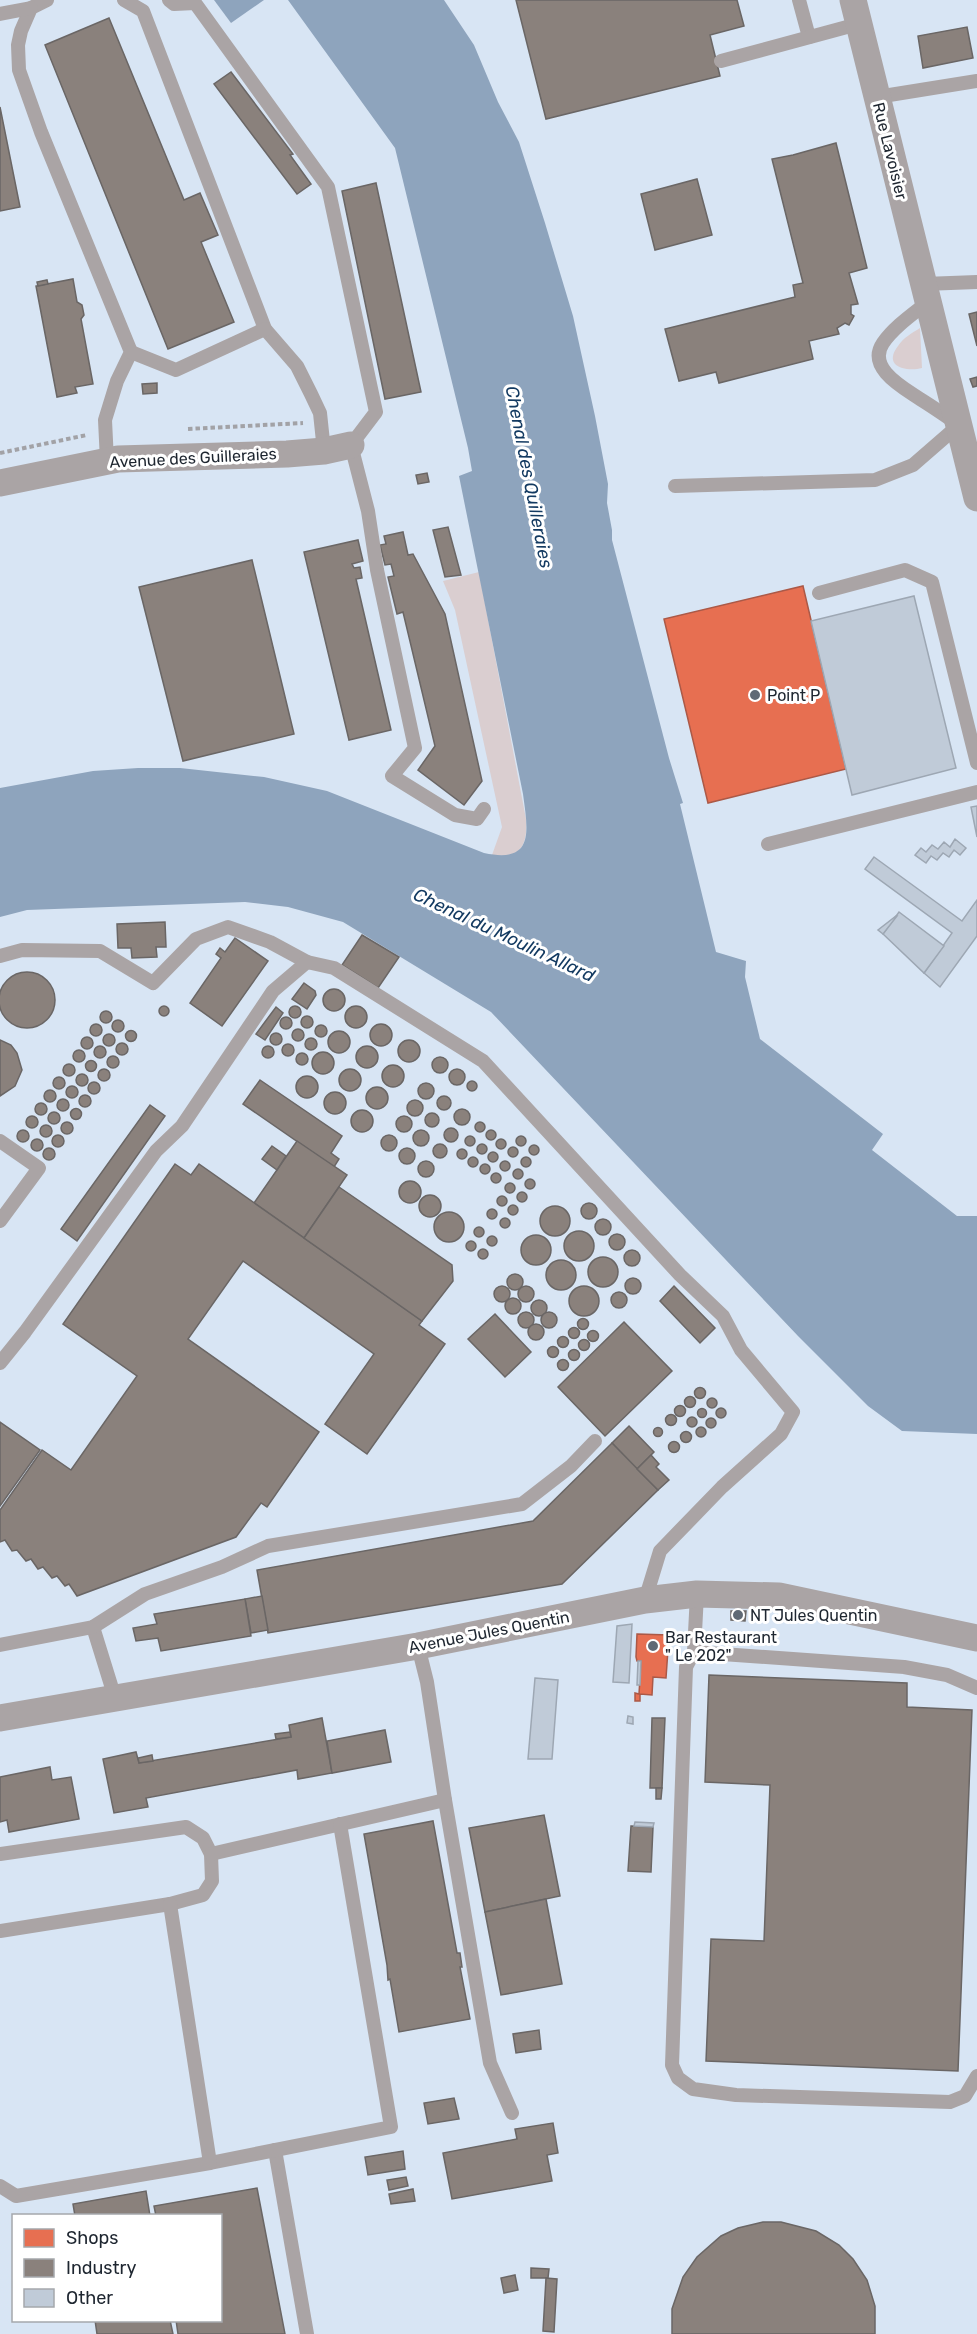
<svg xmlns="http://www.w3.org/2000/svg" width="977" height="2334" font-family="Rubik,sans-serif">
<rect width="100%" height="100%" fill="#d8e5f4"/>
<g fill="#daced0">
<path d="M920 328 922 368C907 372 882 367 898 346 903 338 912 333 920 328Z"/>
<path d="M479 572 526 819C528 844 521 860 492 855L502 827 455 610 443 581Z"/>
</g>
<g fill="#8ea4bd">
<path d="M214 0H264L231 23Z"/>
<path d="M288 0H444L474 45 498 102 519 142 545 223 573 316 595 416 608 484 607 503 612 530V540L669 758 683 803 680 804 716 952 746 961 745 977 760 1039 883 1134 872 1150 957 1216H977V1434L902 1431 868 1406 798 1336 491 1012 343 922 288 907 245 902 27 910 0 917V788L93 771 138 768H180L264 777 327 791 484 853C535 864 528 831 523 794L459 476 472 471 468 448 395 148Z"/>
</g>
<g fill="#e76f51" stroke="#ab5947" stroke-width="1.5">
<path d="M803 586 846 769 708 803 664 619Z"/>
<path d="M637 1634 669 1635 666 1678 653 1677 652 1695 640 1694V1701H635V1693L639 1694 641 1661H637L636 1657Z"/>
</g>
<g fill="#8a817c" stroke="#6a6665" stroke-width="1.5">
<path d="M516 0H737L744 26 710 35 720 76 546 119Z"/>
<path d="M109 18 184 200 200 193 218 235 201 242 234 322 168 349 45 45Z"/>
<path d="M967 27 973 58 923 68 918 36Z"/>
<path d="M231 72 293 154 290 155 311 184 297 194 214 84Z"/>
<path d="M0 107 20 207 0 211Z"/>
<path d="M836 143 867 268 849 273 858 304 851 305V314L854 316 849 325 845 323 837 328 839 334 809 341 813 359 719 383 716 372 679 381 665 329 795 297 793 285 803 283 772 159 793 155Z"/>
<path d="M697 179 712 235 655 250 641 194Z"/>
<path d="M376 183 421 392 385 399 342 191Z"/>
<path d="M73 279 77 302 82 305 84 315 81 319 93 384 75 387 77 393 57 397 36 286Z"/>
<path d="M47 280 48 284 38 286 37 282Z"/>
<path d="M977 312V346L969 314Z"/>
<path d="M977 377V386L973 387 970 379Z"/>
<path d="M157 383V393L143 394 142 384Z"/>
<path d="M427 473 429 482 418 484 416 475Z"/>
<path d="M448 527 461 575 445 577 433 530Z"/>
<path d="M403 532 408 555 413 554 445 614 482 781 464 805 418 770 435 746 403 612 397 614 388 577 394 576 391 564 385 565 380 545 386 544 384 536Z"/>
<path d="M358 540 363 561 352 564 354 568 360 567 362 578 356 579 391 730 349 740 304 552Z"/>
<path d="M252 560 294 734 183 761 139 587Z"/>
<path d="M165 922 166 947H156L157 957 132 958 131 948H118L117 924Z"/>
<path d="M362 935 399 957 378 988 342 965Z"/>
<path d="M235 938 268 961 222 1026 190 1003 221 958 216 954 220 948 225 952Z"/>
<circle cx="27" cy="1000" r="28"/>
<path d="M304 983 315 991 316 995 307 1009 292 999Z"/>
<circle cx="334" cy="1000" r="11"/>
<circle cx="164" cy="1011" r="5"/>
<circle cx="295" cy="1012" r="6"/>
<circle cx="356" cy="1017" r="11"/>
<path d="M276 1007 283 1013 265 1040 256 1034Z"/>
<circle cx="106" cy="1017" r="6"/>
<circle cx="307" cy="1022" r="6"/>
<circle cx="286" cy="1023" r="6"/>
<circle cx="118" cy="1026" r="6"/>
<circle cx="96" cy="1030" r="6"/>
<circle cx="381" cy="1035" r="11"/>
<circle cx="321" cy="1031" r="6"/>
<circle cx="298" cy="1035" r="6"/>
<circle cx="131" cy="1036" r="5.5"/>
<circle cx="339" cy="1042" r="11"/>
<circle cx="276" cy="1039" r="6"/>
<circle cx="109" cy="1040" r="6"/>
<circle cx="87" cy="1043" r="6"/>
<circle cx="311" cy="1044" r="6"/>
<path d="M0 1040 11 1045 17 1053 22 1070 15 1086 0 1096Z"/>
<circle cx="409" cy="1051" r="11"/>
<circle cx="122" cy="1049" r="6"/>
<circle cx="288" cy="1050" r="6"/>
<circle cx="268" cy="1052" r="6"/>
<circle cx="100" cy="1052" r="6"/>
<circle cx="367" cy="1057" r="11"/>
<circle cx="79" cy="1056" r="6"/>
<circle cx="323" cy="1063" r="11"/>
<circle cx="302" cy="1059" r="6"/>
<circle cx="113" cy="1062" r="6"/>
<circle cx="440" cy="1065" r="8"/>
<circle cx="91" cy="1066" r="5.5"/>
<circle cx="69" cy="1070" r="6"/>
<circle cx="393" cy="1076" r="11"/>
<circle cx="350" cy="1080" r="11"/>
<circle cx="457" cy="1077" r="8"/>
<circle cx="104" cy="1075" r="6"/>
<circle cx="82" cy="1080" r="6"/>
<circle cx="307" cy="1087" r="11"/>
<circle cx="59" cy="1083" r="6"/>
<path d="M260 1080 342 1136 331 1153 339 1159 334 1167 243 1104Z"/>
<circle cx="472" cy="1086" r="5"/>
<circle cx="94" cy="1088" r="6"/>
<circle cx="426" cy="1091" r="8"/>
<circle cx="72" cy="1092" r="6"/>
<circle cx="377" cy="1098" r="11"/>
<circle cx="50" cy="1096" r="6"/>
<circle cx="335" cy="1103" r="11"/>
<circle cx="85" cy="1101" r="6"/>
<circle cx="444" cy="1103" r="7"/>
<circle cx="63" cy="1105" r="6"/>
<circle cx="415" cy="1108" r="8"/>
<circle cx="41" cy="1109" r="6"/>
<path d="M150 1105 165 1116 77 1241 61 1229Z"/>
<circle cx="76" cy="1114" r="5.5"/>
<circle cx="462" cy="1117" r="8"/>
<circle cx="362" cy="1121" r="11"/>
<circle cx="54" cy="1118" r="6"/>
<circle cx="432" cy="1120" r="7"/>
<circle cx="32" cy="1122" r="6"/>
<circle cx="404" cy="1124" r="8"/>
<circle cx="480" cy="1127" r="5"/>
<circle cx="67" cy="1128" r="6"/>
<circle cx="46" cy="1131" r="6"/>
<circle cx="451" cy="1135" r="7"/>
<circle cx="491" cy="1135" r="5"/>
<circle cx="23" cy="1136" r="6"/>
<circle cx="421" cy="1138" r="8"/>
<circle cx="389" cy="1143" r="8"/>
<circle cx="58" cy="1141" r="6"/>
<circle cx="470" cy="1141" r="5"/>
<circle cx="521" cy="1141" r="5"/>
<circle cx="501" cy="1144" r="5"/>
<circle cx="37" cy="1145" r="6"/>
<path d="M297 1141 347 1175 304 1238 254 1203Z"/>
<circle cx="440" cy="1151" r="7"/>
<circle cx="482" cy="1149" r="5"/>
<circle cx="534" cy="1150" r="5"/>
<path d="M272 1146 286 1156 277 1170 262 1159Z"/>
<circle cx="513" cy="1152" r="5"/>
<circle cx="407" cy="1156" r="8"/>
<circle cx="49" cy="1154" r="6"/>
<circle cx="462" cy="1154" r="5"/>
<circle cx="493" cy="1157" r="5"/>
<circle cx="473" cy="1162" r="5"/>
<circle cx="526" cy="1162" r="5"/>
<circle cx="505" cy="1166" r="5"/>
<circle cx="426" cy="1169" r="8"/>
<circle cx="485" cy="1169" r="5"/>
<path d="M175 1164 191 1175 199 1164 422 1321 419 1325 445 1344 367 1454 325 1424 374 1354 243 1261 188 1339 319 1432 267 1507 261 1503 236 1537 77 1596 69 1584 65 1586 57 1576 52 1578 43 1567 38 1569 31 1559 26 1561 17 1550 12 1551 5 1540 0 1542V1510L42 1450 71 1470 137 1376 63 1324Z"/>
<circle cx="518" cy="1174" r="5"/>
<circle cx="496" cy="1178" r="5"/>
<circle cx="530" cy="1184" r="5"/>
<circle cx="410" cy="1192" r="11"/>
<circle cx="510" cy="1188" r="5"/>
<path d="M339 1187 452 1265 453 1281 422 1321 304 1238Z"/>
<circle cx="522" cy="1197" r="5"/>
<circle cx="430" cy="1206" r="11"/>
<circle cx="502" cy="1201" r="5"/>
<circle cx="589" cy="1211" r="8"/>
<circle cx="513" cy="1210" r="5"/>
<circle cx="555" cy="1221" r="15"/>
<circle cx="492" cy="1214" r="5"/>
<circle cx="449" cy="1227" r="15"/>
<circle cx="505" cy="1223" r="5"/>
<circle cx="603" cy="1227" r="8"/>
<circle cx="479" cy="1232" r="5"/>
<circle cx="579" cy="1246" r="15"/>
<circle cx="617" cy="1242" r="8"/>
<circle cx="536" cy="1250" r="15"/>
<circle cx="492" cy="1241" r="5"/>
<circle cx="471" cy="1246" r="5"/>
<circle cx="483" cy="1254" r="5"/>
<circle cx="632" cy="1258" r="8"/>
<circle cx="603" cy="1272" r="15"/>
<circle cx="561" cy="1275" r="15"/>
<circle cx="515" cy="1282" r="8"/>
<circle cx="633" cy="1286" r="8"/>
<path d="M674 1286 715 1328 700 1343 660 1301Z"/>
<circle cx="584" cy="1301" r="15"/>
<circle cx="502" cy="1294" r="8"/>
<circle cx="526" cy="1294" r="8"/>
<circle cx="619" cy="1300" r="8"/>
<circle cx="513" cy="1306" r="8"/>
<circle cx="539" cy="1308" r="8"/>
<circle cx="526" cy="1320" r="8"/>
<circle cx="549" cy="1320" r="8"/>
<path d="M495 1314 531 1352 505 1377 468 1339Z"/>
<circle cx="583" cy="1324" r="5.5"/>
<path d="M624 1322 672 1371 605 1436 558 1387Z"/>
<circle cx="536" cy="1332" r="8"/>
<circle cx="574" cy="1333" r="5.5"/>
<circle cx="593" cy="1336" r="5.5"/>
<circle cx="563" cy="1342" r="5.5"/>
<circle cx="584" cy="1345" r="5.5"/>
<circle cx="553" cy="1352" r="5.5"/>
<circle cx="574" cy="1355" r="5.5"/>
<circle cx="563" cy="1365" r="5.5"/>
<circle cx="700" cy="1393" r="5.5"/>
<circle cx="690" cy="1402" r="5.5"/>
<circle cx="712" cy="1403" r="5"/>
<circle cx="680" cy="1411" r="5.5"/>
<circle cx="721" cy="1413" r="5"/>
<circle cx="702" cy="1413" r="4.5"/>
<circle cx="671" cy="1420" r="5.5"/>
<circle cx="692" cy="1422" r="5"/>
<circle cx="711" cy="1423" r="5"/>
<path d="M0 1422 40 1450 0 1506Z"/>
<path d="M629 1426 654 1452 637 1469 612 1443Z"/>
<circle cx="701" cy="1432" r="5"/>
<circle cx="658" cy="1432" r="4.5"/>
<circle cx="686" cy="1437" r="5.5"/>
<circle cx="674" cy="1447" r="5.5"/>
<path d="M612 1443 658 1490 562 1584 268 1633 257 1570 533 1521Z"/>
<path d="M651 1455 659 1464 656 1467 669 1480 658 1490 637 1469Z"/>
<path d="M262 1596 268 1630 251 1633 245 1599Z"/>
<path d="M245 1599 251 1636 161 1651 158 1638 136 1641 133 1628 157 1624 154 1614Z"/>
<path d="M731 1611H746L745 1621 731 1620Z"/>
<path d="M709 1675 907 1683V1707L972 1710 958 2071 706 2061 711 1939 764 1941 770 1785 705 1782Z"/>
<path d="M322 1718 332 1773 298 1779 297 1770 146 1798 148 1807 114 1813 103 1759 136 1752 139 1763 291 1737 289 1725Z"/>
<path d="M652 1718H665L662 1788H650Z"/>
<path d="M385 1730 391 1762 332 1773 327 1741Z"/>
<path d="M290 1732 291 1737 276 1739 275 1734Z"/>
<path d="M152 1755 153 1761 139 1763 138 1758Z"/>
<path d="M50 1767 52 1780 71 1777 79 1819 9 1832 7 1820 0 1822V1777Z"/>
<path d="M656 1788H662L661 1799H656Z"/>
<path d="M544 1815 560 1896 485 1912 469 1828Z"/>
<path d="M433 1821 457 1953H460L462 1967H460L470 2019 399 2032 390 1979 388 1980 387 1965 364 1834Z"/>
<path d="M631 1826 653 1827 651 1872 628 1871Z"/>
<path d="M546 1899 562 1984 501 1995 485 1912Z"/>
<path d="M539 2030 541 2049 516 2053 513 2034Z"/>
<path d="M454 2098 459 2119 428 2124 424 2103Z"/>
<path d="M553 2123 558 2153 547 2155 552 2181 452 2199 443 2153 517 2139 515 2129Z"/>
<path d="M403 2151 405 2169 368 2175 365 2157Z"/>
<path d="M406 2177 408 2186 389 2190 387 2180Z"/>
<path d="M257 2188 285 2334H178L176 2320H220V2216H156L154 2206Z"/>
<path d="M413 2189 415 2201 391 2204 389 2194Z"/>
<path d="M146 2191 150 2216H75L73 2204Z"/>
<path d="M763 2222H781L816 2231 839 2245 853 2259 867 2280 875 2306V2334H672V2309L683 2277 697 2257 721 2236 738 2228Z"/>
<path d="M531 2268 549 2269 548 2278H531Z"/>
<path d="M515 2275 518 2290 504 2293 501 2278Z"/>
<path d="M546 2278 557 2279 554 2332 543 2331Z"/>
<path d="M95 2320H170L173 2334H97Z"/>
</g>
<g fill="#c0cbd8" stroke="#9da7b3" stroke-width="1.5">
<path d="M914 596 956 768 852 795 811 621Z"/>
<path d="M977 806V837L971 807Z"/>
<path d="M955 839 966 848 960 855 954 850 949 857 943 853 937 860 931 856 926 863 915 855 921 848 926 852 932 845 938 849 944 842 950 847Z"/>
<path d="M874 857 962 921 977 900V936L940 987 924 973 952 933 865 869Z"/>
<path d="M899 912 944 946 924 973 883 934Z"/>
<path d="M896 916H897L883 934 878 930Z"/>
<path d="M632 1624 629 1683 613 1682 617 1626Z"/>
<path d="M638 1661H641L640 1685H637Z"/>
<path d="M535 1678 558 1680 552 1759H528Z"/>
<path d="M628 1716 633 1717V1724L627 1723Z"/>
<path d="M635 1822 654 1823 653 1827 634 1826Z"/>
</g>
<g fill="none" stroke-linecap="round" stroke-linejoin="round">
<g stroke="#a2a2a6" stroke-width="4" stroke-dasharray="4.5 3" stroke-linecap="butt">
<path d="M188 429 303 423"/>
<path d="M0 453 87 435"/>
</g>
<g stroke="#aaa4a5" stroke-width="14">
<path d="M47 0 31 8 21 31 18 45 19 70 41 132 131 352 117 381 105 420 107 461"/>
<path d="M124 0 143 11 265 329 297 366 311 394 320 413 324 451"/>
<path d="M169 0 174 4 195 3 328 187 376 412 351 445 368 511 377 570 415 748 392 776 455 815 477 819 484 809"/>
<path d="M799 0 809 37"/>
<path d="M0 14 31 8"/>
<path d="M721 61 858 24"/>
<path d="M877 97 977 81"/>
<path d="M924 284 977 282"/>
<path d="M131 352 176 370 265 329"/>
<path d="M675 486 875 480 913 465 959 425C946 416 933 407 920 399 904 388 866 368 883 343 894 327 913 314 928 302"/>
<path d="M819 593 905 570 932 582 977 763"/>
<path d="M768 844 977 792"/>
<path d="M0 956 22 950 100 951 153 983 196 939 228 927 270 942 307 962"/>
<path d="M0 1141 39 1168 0 1221"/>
<path d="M0 1363 25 1332 156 1151 182 1126 273 991 307 962 334 968 483 1061 680 1275 723 1316 741 1350 793 1412 781 1434 722 1487 660 1551 645 1600"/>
<path d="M697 1594 694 1652 686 1667 672 2065 678 2078 693 2089 736 2095 950 2102 965 2096 977 2076"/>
<path d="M93 1627 115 1698"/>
<path d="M0 1645 93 1627 145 1594 222 1567 268 1546 522 1504 571 1466 595 1441"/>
<path d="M694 1652 904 1667 947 1675 977 1688"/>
<path d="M445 1800 490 2063 512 2113"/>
<path d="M0 1854 186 1827 203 1838 211 1854 212 1881 203 1895 170 1904 0 1931"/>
<path d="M211 1854 445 1800 427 1682 418 1646"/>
<path d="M275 2150 307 2334"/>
<path d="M210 2163 391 2127 340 1824"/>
<path d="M0 2186 16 2196 210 2163 170 1904"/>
</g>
<g stroke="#aaa4a5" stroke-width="27">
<path d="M853 0 977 498"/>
<path d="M0 483 118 459 287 454 324 451 351 445"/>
<path d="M0 1718 418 1646 645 1600 697 1594 779 1596 977 1638"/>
</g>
</g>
<g fill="#5f6975" stroke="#fff" stroke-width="2">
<circle cx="755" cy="695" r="6"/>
<circle cx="738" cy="1615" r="6"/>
<circle cx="653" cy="1646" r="6"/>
</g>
<g text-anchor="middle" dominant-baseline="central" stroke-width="6" stroke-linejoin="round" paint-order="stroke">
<g font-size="16" fill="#1e2630" stroke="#fff">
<text transform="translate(890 151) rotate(76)">Rue Lavoisier</text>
<text transform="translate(193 458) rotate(-3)">Avenue des Guilleraies</text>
<text transform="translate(489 1632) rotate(-11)">Avenue Jules Quentin</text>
</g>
<g font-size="16" fill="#1e2630" stroke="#fff" text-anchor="start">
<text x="767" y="695">Point P</text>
<text x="750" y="1615">NT Jules Quentin</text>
<text x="665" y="1637">Bar Restaurant<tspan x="665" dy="18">" Le 202"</tspan></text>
</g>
<g font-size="18" font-style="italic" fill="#133a61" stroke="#fff">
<text transform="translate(529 477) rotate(79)">Chenal des Quilleraies</text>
<text transform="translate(504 935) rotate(25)">Chenal du Moulin Allard</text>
</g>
</g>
<rect x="12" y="2214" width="210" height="108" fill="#ffffff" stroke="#a5a8ac" stroke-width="1.5"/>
<rect x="24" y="2229" width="30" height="18" fill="#e76f51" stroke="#a5a8ac" stroke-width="1.5"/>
<text x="66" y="2244" font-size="18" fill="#1e2630">Shops</text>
<rect x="24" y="2259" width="30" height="18" fill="#8a817c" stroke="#a5a8ac" stroke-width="1.5"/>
<text x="66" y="2274" font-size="18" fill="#1e2630">Industry</text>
<rect x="24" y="2289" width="30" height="18" fill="#c0cbd8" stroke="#a5a8ac" stroke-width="1.5"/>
<text x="66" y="2304" font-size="18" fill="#1e2630">Other</text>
</svg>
